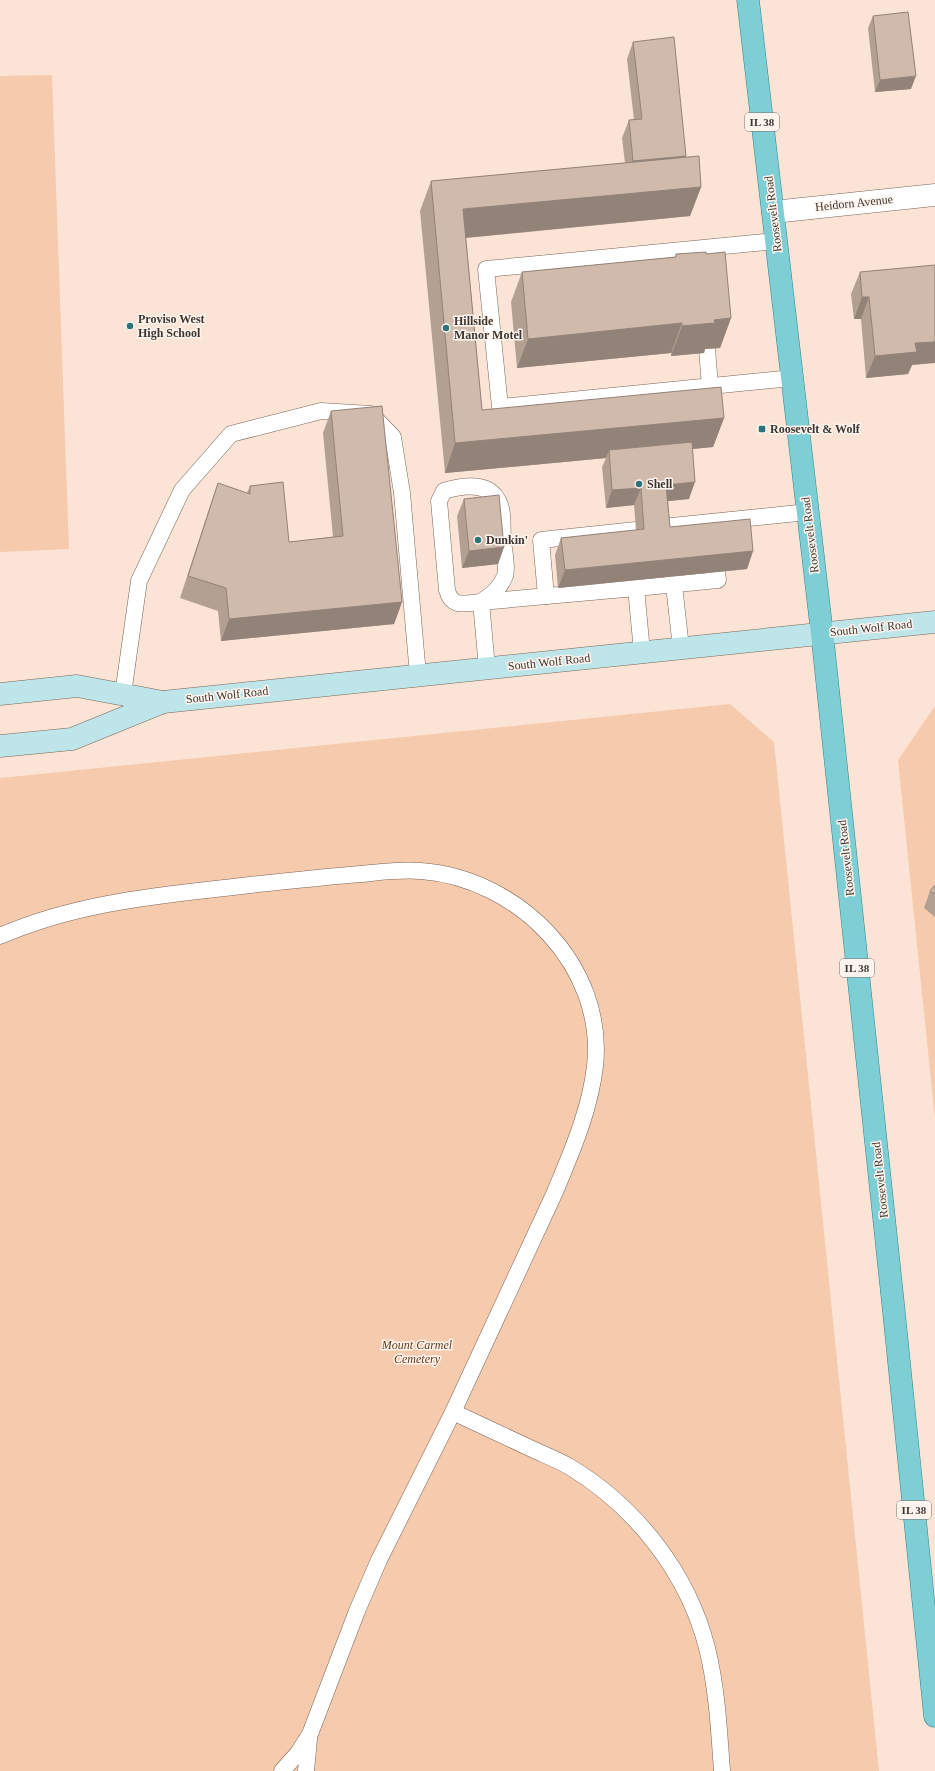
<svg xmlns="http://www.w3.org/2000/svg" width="935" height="1771" font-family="Georgia,serif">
<rect width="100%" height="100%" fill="#fbe4d5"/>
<g fill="#f6caac">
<path d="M52 75 69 549 0 552V76Z"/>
<path d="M730 704 774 742 879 1771H0V778Z"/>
<path d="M935 706V1119L898 760Z"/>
</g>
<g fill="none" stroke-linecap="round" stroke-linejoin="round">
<defs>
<g id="lane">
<path d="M776 241 486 269 500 407 792 378"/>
<path d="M707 349 710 386"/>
<path d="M662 527 808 512"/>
<path d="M673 576 681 648"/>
<path d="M634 580 636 588 718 580 717 572"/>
<path d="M546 596 541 540 636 530"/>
<path d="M481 602C492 594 499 590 505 576 508 567 504 551 503 542 502 531 504 515 500 505 491 481 464 485 444 491L439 501 447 590C452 609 465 603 481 602L636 588 642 652"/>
<path d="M481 602 487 668"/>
<path d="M123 694 139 581 182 490 231 434 321 411 371 414 393 437 402 493 418 675"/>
<path d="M0 936C80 901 165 895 250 885 287 881 324 877 361 874 381 872 401 869 421 871 518 878 606 966 595 1066 590 1110 572 1151 555 1192L453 1412 379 1560 357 1611 310 1734 298 1753 282 1771"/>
<path d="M453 1412C479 1424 506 1437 532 1449 545 1455 558 1460 570 1467 636 1507 688 1573 707 1648 717 1688 719 1730 722 1771"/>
<path d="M306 1771 309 1739"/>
</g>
<path id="street" d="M773 212 935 195"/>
<g id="secondary">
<path d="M0 694 77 686 163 702 935 622"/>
<path d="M0 746 72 739 163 702"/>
</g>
<path id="primary" d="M748 0 822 633 893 1303 935 1716"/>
</defs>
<use href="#lane" stroke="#786457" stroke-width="17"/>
<use href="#street" stroke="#786457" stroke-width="23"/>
<use href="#secondary" stroke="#786457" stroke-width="23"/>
<use href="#primary" stroke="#30838a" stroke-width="23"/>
<use href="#lane" stroke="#fff" stroke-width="16"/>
<use href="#street" stroke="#fff" stroke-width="22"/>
<use href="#secondary" stroke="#bee6ea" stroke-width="22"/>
<use href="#primary" stroke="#7eced6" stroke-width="22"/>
</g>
<g fill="#b3a093">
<path d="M873 16 911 89 875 92 868 28Z"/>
<path d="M633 42 686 157 701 187 690 216 466 238 482 410 724 418 713 447 692 449 689 499 668 501 670 527 753 551 747 569 558 588 555 555 561 538 636 530 634 505 606 508 602 467 606 458 445 473 420 211 431 181 625 163 622 138 629 120H634L627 59Z"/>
<path d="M676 254H706L731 318 720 348 705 349 704 353 671 356V353L517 368 511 302 522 272 675 257Z"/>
<path d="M860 272 912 365 908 374 866 378 861 319H854L851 294Z"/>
<path d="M331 411 402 602 394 624 221 641 218 611 180 598 210 506 218 483 247 493 250 486 289 542 333 537 323 433Z"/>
<path d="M464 499 504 547 498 564 462 568 457 516Z"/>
<path d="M935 885V917L924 908 930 891Z"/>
</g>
<g fill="#928278">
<path d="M916 76 911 89 875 92 880 80Z"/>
<path d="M686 156 680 173 627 179 633 161Z"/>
<path d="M701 187 690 216 452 239 463 209Z"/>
<path d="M862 297H869L861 319H854Z"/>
<path d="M731 318 720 348 705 349 704 353 671 356 682 326 714 320Z"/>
<path d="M682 323 671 353 517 368 528 339Z"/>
<path d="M935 342V363L912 365 908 374 866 378 875 356 915 343Z"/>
<path d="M724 418 713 447 609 457V450L606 458 445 473 455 443Z"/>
<path d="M695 482 689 499 659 502 666 485Z"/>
<path d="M641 488 634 505 606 508 612 490Z"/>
<path d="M504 547 498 564 462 568 469 551Z"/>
<path d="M753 551 747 569 558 588 565 570Z"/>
<path d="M402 602 394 624 221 641 229 619Z"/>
</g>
<g fill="#d0baab" stroke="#928278">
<path d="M908 12 916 76 880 80 873 16Z"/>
<path d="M674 37 686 156 633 161 629 120 642 119 633 42Z"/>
<path d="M699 156 701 187 463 209 482 410 721 387 724 418 455 443 431 181Z"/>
<path d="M706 252V254L725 252 731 318 714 320 715 323 682 326V323L528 339 522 272 676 257V254Z"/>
<path d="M935 265V342L915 343 917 352 875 356 869 297H862L860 272Z"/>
<path d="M382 406 402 602 229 619 226 588 188 576 218 483 250 494V486L283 482 289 542 343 536 331 411Z"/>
<path d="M692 442 695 482 666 485 670 527 750 519 753 551 565 570 561 538 644 529 641 488 612 490 609 450Z"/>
<path d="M499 495 504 547 469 551 464 499Z"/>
<path d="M935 885V894L930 891Z"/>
</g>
<g fill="#2b747c" stroke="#fef4ee" stroke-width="1.5">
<circle cx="130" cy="326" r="4"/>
<circle cx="446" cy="328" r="4"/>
<rect x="758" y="425" width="8" height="8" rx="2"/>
<circle cx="639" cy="484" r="4"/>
<circle cx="478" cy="540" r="4"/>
</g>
<g text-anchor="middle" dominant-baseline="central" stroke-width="3" stroke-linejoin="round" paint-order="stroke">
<g fill="#fef4ee" stroke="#786f69" stroke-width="1">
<rect x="745" y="113" width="34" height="18" rx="3"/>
<rect x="840" y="959" width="34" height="18" rx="3"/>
<rect x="897" y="1501" width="34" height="18" rx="3"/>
</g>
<g font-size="11" font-weight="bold" fill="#3e3630">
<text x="762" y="122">IL 38</text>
<text x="857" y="968">IL 38</text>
<text x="914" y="1510">IL 38</text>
</g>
<g font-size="12" fill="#3e3630" stroke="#fef4ee">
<text transform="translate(854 203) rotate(-6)">Heidorn Avenue</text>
<text transform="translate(773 214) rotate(-97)">Roosevelt Road</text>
<text transform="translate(810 535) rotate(-97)">Roosevelt Road</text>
<text transform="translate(871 628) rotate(-6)">South Wolf Road</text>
<text transform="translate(549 662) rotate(-6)">South Wolf Road</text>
<text transform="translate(227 695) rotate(-6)">South Wolf Road</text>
<text transform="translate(846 858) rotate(-96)">Roosevelt Road</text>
<text transform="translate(880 1180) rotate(-96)">Roosevelt Road</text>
</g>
<g font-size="12" font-weight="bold" fill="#3e3630" stroke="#fef4ee" text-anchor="start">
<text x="138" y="319">Proviso West<tspan x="138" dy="14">High School</tspan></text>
<text x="454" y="321">Hillside<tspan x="454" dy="14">Manor Motel</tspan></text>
<text x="770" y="429">Roosevelt &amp; Wolf</text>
<text x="647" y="484">Shell</text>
<text x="486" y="540">Dunkin'</text>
</g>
<g font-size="12" font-style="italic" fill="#653b1a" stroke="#fef4ee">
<text x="417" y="1345">Mount Carmel<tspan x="417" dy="14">Cemetery</tspan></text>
</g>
</g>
</svg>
